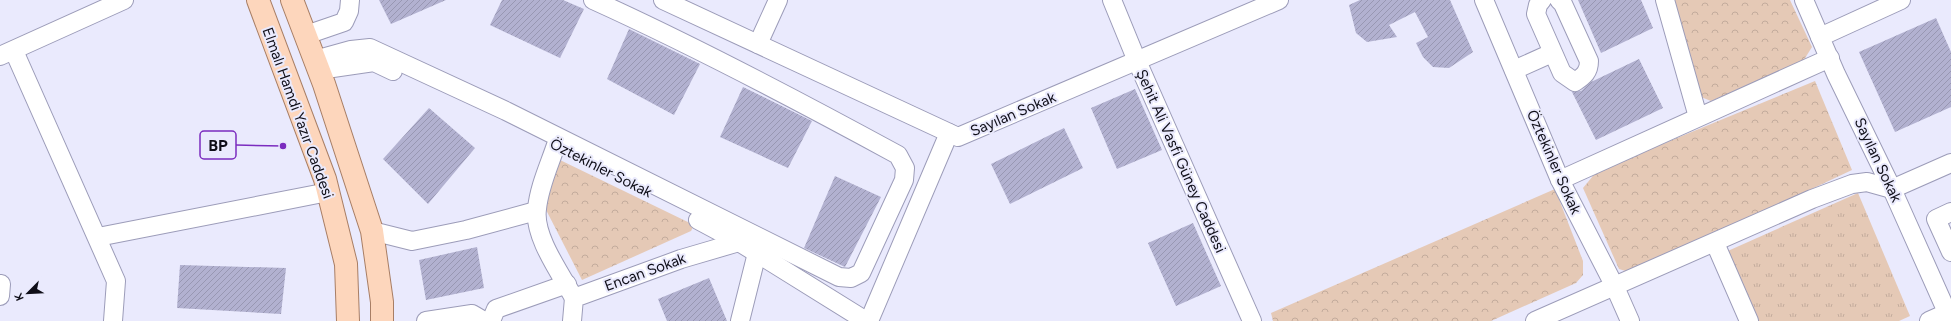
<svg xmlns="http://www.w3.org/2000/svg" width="1951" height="321" font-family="Figtree,sans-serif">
<defs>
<pattern id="grass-tufts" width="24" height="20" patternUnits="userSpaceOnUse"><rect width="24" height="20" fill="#e5c9b6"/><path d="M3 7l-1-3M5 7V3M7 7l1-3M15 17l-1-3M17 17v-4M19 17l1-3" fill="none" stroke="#c3ab9c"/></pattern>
<pattern id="park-crowns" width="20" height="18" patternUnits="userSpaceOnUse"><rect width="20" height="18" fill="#e5c9b6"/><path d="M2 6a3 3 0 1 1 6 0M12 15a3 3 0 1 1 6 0" fill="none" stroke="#c3ab9c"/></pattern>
<pattern id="building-hatch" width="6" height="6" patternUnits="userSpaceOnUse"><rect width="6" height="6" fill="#b2b1d0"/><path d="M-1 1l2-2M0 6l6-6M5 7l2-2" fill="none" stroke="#9897b2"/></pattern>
</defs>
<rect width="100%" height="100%" fill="#eaeafd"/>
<path fill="url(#grass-tufts)" d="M1858 193 1910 316 1899 321H1750L1721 254Z"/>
<g fill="url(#park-crowns)">
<path d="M1674 0H1790L1812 47 1802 63 1711 101 1701 97Z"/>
<path d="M1815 81 1852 170 1632 273 1619 269 1583 188 1597 171Z"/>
<path d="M560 160 694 225 691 231 582 280 543 204Z"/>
<path d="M1555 189 1583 261V275L1576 283 1491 321H1273L1271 313Z"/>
</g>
<g fill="url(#building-hatch)">
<path d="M379 0H446L391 24Z"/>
<path d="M502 0H563L584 9 560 58 490 25Z"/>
<path d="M1360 0H1450L1473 52 1449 68 1433 67 1423 57 1416 43 1428 37 1415 12 1389 25 1397 37 1367 42 1356 33 1349 5Z"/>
<path d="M1578 0H1641L1653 28 1601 53Z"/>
<path d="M1936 18 1951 52V107L1895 132 1859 52Z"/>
<path d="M629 29 700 64 674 115 607 79Z"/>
<path d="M1639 59 1663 108 1596 140 1572 92 1581 91 1591 82Z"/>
<path d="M743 87 812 121 788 168 720 137Z"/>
<path d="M1135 89 1162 150 1117 169 1091 108Z"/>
<path d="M429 108 475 148 428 204 383 159Z"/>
<path d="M1064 128 1083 168 1010 204 991 164Z"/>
<path d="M835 176 881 197 845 267 804 248Z"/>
<path d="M1193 223 1221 286 1176 306 1148 243Z"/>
<path d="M477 247 484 288 426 300 419 260Z"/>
<path d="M180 265 286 268 281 314 177 308Z"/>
<path d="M709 278 727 321H667L658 299Z"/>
</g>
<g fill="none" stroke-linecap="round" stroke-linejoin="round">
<defs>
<g id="minor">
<path d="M663 0 958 137 1279 0"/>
<path d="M1112 0 1137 61 1252 321"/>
<path d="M1484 0 1560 180 1615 287 1630 321"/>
<path d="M1542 0 1538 5 1536 14 1562 73 1575 82C1584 76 1589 72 1589 61L1563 4 1559 0"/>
<path d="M1665 0 1698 117"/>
<path d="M1804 0 1836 74 1892 189 1951 321"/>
<path d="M306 35 344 22 349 11 350 0"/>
<path d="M1820 37 1901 0"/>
<path d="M758 44 778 0"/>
<path d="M14 51 116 281 113 321"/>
<path d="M0 56 124 0"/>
<path d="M315 60 351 50 370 48 506 111 839 277 851 278 861 273 904 180 905 168 898 155C797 100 697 47 593 0"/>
<path d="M319 70 374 62 393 71"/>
<path d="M1514 70 1552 53"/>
<path d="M556 145C549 166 539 187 537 209 533 236 561 274 574 298"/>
<path d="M1560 180 1830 58"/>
<path d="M1951 212 1936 219 1951 252"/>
<path d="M698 220 739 242 866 321"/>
<path d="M372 231 412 241 466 230 536 211"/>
<path d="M98 237 328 192"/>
<path d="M1715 243 1749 321"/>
<path d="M0 296 1 284"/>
<path d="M426 321 472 314 484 321"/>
<path d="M491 321 496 309 567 284"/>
<path d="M572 321 574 298 681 259 739 242"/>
<path d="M740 321 757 253"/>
<path d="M869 321 949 133"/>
<path d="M1535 321 1812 199 1852 184 1867 182 1892 189 1951 163"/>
<path d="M1929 321 1947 313"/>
</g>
<g id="major">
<path d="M258 0 325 179 346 264 348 321"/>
<path d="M292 0 324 84 372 231 382 302V321"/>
</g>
</defs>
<use href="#minor" stroke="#9c9cb9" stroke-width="20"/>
<use href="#major" stroke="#a87e65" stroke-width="24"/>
<use href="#minor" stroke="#fff" stroke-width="18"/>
<use href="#major" stroke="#fdd6bc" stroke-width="22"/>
</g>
<g text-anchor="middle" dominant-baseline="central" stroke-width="4" stroke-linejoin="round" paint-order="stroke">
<g font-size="15" fill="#0f0e18" stroke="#eaeafd">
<text transform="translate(298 113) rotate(70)">Elmalı Hamdi Yazır Caddesi</text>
<text transform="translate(1013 114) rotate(-23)">Sayılan Sokak</text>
<text transform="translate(1878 160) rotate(65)">Sayılan Sokak</text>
<text transform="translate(1181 161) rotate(66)">Şehit Ali Vasfi Güney Caddesi</text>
<text transform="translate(1554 162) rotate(66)">Öztekinler Sokak</text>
<text transform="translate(601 168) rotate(27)">Öztekinler Sokak</text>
<text transform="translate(645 272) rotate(-20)">Encan Sokak</text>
</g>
</g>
<path fill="none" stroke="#7b2cbf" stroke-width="1.5" d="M283 146L236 145"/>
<circle fill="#7b2cbf" stroke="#eaeafd" stroke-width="1.5" cx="283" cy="146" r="4"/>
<rect fill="#eaeafd" stroke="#7b2cbf" stroke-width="1.5" x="200" y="131" width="36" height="28" rx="4"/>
<g font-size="16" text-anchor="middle" font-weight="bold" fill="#0f0e18">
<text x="218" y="151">BP</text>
</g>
<g transform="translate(28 293) rotate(246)" stroke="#eaeafd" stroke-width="3" paint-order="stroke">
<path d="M0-3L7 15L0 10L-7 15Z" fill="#0f0e18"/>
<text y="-6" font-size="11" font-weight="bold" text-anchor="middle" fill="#0f0e18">K</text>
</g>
</svg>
